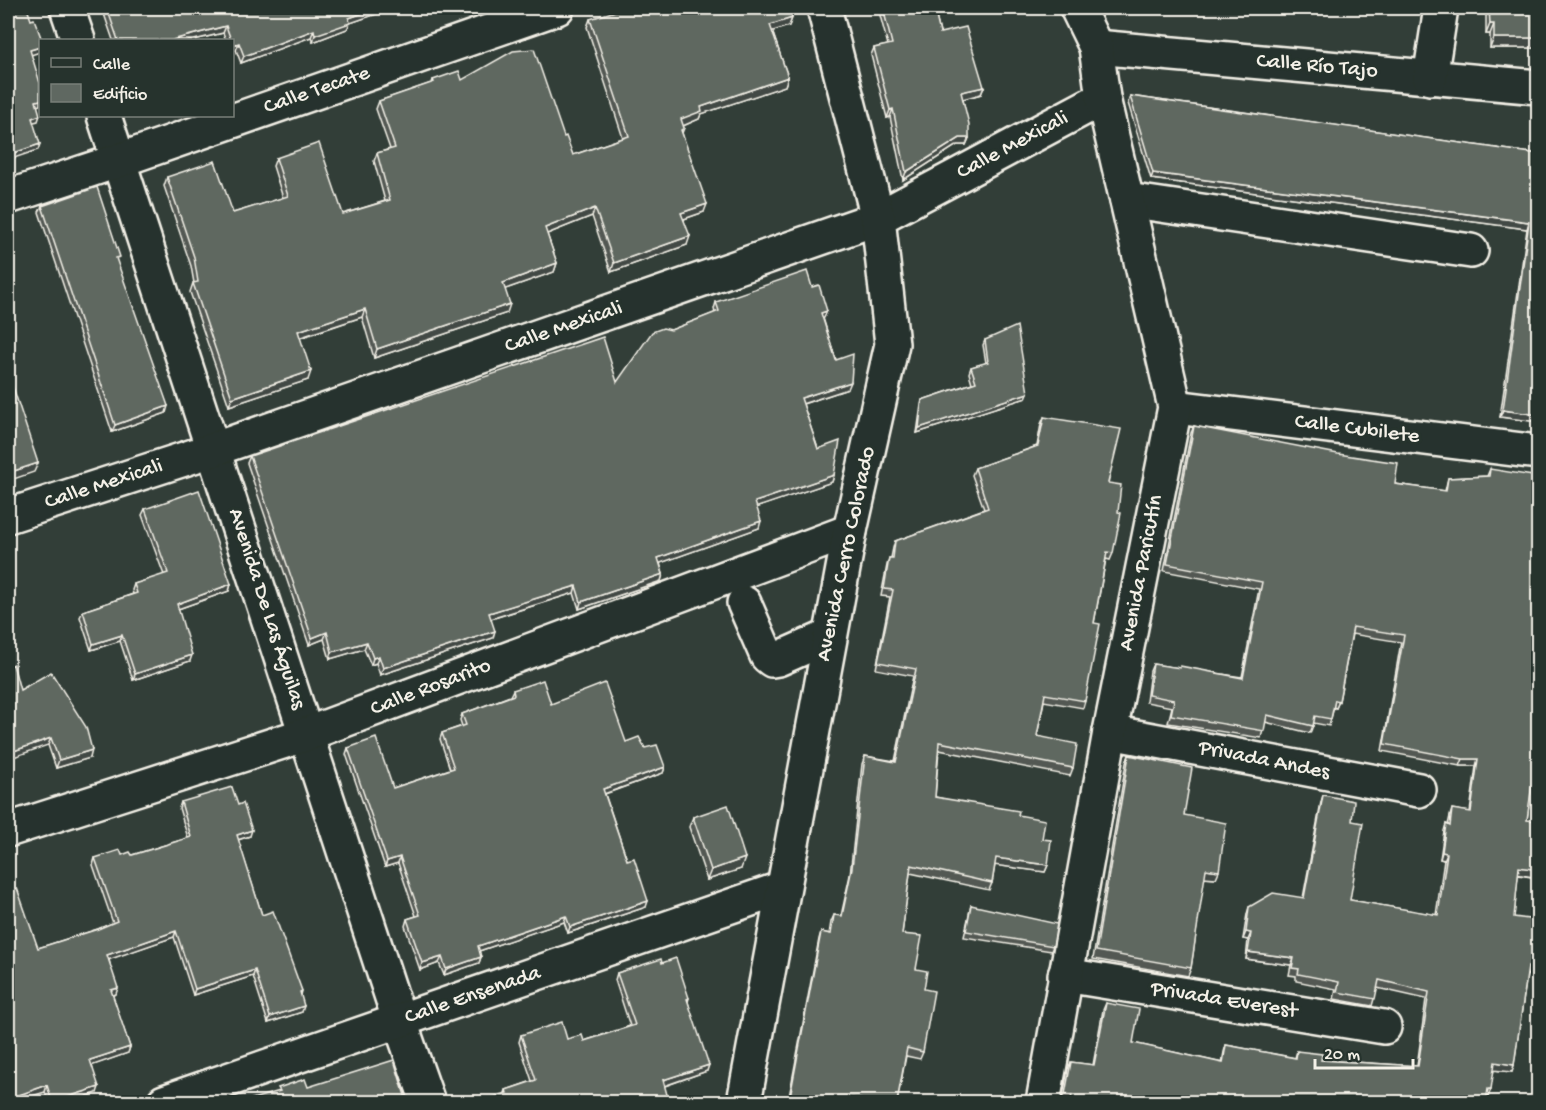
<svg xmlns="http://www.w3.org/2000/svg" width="1546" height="1110" font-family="'Gochi Hand',sans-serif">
<rect width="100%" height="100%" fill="#323e38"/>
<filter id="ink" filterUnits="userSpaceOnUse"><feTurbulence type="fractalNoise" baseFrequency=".0167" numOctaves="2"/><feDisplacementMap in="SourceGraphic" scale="12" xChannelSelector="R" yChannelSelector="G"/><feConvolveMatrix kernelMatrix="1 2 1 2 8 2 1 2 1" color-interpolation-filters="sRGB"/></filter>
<g filter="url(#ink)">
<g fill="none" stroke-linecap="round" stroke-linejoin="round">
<defs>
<g id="minor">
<path d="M67 8 78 40"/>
<path d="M1096 47 1538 87"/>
<path d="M1430 78 1441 8"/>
<path d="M104 116 400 1022 428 1102"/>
<path d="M8 197 120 160 557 8"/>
<path d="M1127 200 1471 251"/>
<path d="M1175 407 1538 452"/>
<path d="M8 516 212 450 878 218 1103 98"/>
<path d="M744 603 767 656 772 660 778 659 830 636"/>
<path d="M1110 732 1419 790"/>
<path d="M8 830 307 734 850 531"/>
<path d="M1065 975 1384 1027"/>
<path d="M164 1102 783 888"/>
<path d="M744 1102 850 531 892 344 878 218 824 8"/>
<path d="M1043 1102 1110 732 1175 407 1103 98 1096 47 1077 8"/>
</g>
</defs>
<use href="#minor" stroke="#f4f1e8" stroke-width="38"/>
<use href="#minor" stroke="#26332d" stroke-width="33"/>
</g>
<g fill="#525953" stroke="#f4f1e8" stroke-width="1.5">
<path d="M102 8H394L350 23 347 29 313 42 311 37 241 63 236 50 232 51V40H226L223 33 194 40H113Z"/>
<path d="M878 8H934L940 33 984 87 981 94 963 99 969 138 966 145H957L903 180 890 117 887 118 871 55 874 48 888 45Z"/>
<path d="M1486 8H1539V48H1490V34H1486Z"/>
<path d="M792 18 789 26 772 31 788 77 785 86 701 114 699 119 683 126 684 128 682 133 704 212 684 219 687 245 611 272 592 216 547 234 557 263 554 272 505 289 507 313 374 358 362 317 300 338 308 380 229 406 190 292 193 283H194L191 266 164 186 167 177 233 213 283 198 273 166 276 158 343 214 385 201 374 161 377 153 390 149 376 109 379 101 432 83 433 80H462L564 137 573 155 623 138 587 27 590 19Z"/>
<path d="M1130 96 1538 154 1539 149V422L1500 417 1527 229 1151 179 1128 103Z"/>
<path d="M42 206 166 413 112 432 39 212Z"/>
<path d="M716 302 824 318H823L836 360 848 389 803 404 818 449 834 475 832 482 757 507 759 528 660 563 663 574 661 581 579 609 574 593 491 619 493 638 380 675 376 663 371 665 364 649 330 659 324 639 309 645 247 463 250 456 617 382 671 330 715 313 714 309Z"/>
<path d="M985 340 1026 398 917 433 921 405 922 400 972 383 969 373 971 367 986 363 983 345Z"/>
<path d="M1044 417 1108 483 1113 553 1110 560 1106 559 1094 623 1085 701 1083 708 1044 701 1037 736 1073 768 1070 776 939 750 935 797 1018 815 1042 839 1048 865 1045 872 995 865 992 883 989 890 910 873 902 934 924 989 923 1052 920 1059 906 1056 897 1102H788L819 939 821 932 829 934 831 922 834 915 841 916 850 875 862 764 865 756 895 761 913 676 876 669 890 597 881 596 887 565 889 558H891L893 548 895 541 984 509 972 475 975 468 1037 446 1041 424Z"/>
<path d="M1194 426 1395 484 1445 491 1448 478 1487 476 1490 469 1536 769H1534L1527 820 1539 878 1518 875 1514 917 1528 975H1527L1514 1065 1512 1072 1494 1070 1488 1097 1487 1096 1486 1102H1069L1062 1101 1068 1069 1071 1062 1093 1065 1103 1010 1106 1003 1133 1043 1222 1063 1224 1052 1226 1045 1295 1058 1297 1051 1321 1060 1417 1066 1426 999 1377 988 1372 1006 1334 999 1336 989 1296 981V976L1289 975 1291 965 1246 959 1248 940 1243 939 1247 914 1249 907 1303 898 1321 802 1323 795 1352 821 1350 900 1436 915 1444 860 1440 859 1444 831 1446 824 1448 825 1450 816 1452 809 1470 812 1476 766H1460L1382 751 1401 642 1352 634 1339 701 1336 708 1334 707 1329 726 1314 723 1310 733 1265 722 1261 738 1168 723 1172 707 1146 702 1150 671 1153 664 1242 677 1259 589 1164 571 1191 433Z"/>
<path d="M145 509 231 584 229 591 178 609 190 661 133 680 120 641 91 650 80 617 83 611 133 594 132 590 134 584 164 575 142 515Z"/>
<path d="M20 690 90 758 56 768 48 745Z"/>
<path d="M513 690 551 704 626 742 645 748 665 767 663 773 605 794 627 860 646 907 568 933 564 922 479 951 481 957 479 963 444 975 439 963 420 970 405 926 407 919 416 916 398 863 385 867 346 754 348 748 393 788 450 769 440 739 442 733 462 726 460 720 462 714 510 696Z"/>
<path d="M1129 755 1184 815 1216 878 1204 877 1191 968 1188 976 1093 959 1126 763Z"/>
<path d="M181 802 238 805 250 836 238 840 262 915 302 991 301 995 302 1012 268 1023 253 976 193 995 174 937 109 959 116 994 112 995 130 1047 128 1053 92 1065 97 1093 68 1102H48L45 1092 13 1102H8L38 948 98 929 113 923 93 865 95 858 132 855 188 838 179 808Z"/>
<path d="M693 817 741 869 707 880 689 827Z"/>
<path d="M971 905 1053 946 1051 951 964 937Z"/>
<path d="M662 963 689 998 688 1002 707 1071 665 1086 505 1093 506 1090 532 1081 519 1042 521 1035 584 1041 630 1026 615 980 617 973Z"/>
</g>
<g fill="#424944" stroke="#f4f1e8" stroke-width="1.5">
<path d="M377 8H394L350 23 347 29 313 42 315 35 349 18Z"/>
<path d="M792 18 789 26 767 33 770 25Z"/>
<path d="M1490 24H1494L1490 34H1486Z"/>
<path d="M226 26 223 33 194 40H172Z"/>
<path d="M314 30 311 37 241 63 244 56Z"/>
<path d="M1494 38H1539V48H1490Z"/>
<path d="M239 43 236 50 232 51 233 45Z"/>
<path d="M40 47V52L28 56 30 50Z"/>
<path d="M788 77 785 86 701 114 699 119 678 128 681 119 701 107Z"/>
<path d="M984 87 981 94 959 100 961 92Z"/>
<path d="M40 100V105L34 107 36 101Z"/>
<path d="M893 109 890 117 887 118 890 110Z"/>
<path d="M40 115 38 121 30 123 32 118Z"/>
<path d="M960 138H969L966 145H957L903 180 906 172Z"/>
<path d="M40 144 38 150 8 160V155Z"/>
<path d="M1153 173 1529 222 1527 229 1151 179Z"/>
<path d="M707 204 704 212 678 221 681 213Z"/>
<path d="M595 208 592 216 542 236 545 228Z"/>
<path d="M690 236 687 245 611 272 614 263Z"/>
<path d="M557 263 554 272 500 291 503 283Z"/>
<path d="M510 304 507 313 374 358 377 349Z"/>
<path d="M365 309 362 317 295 339 298 331Z"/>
<path d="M827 311 824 318 819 320 821 313Z"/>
<path d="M311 371 308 380 229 406 232 398Z"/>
<path d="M851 382 848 389 799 405 801 398Z"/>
<path d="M1028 393 1026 398 917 433 919 428Z"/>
<path d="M168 406 166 413 112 432 115 425Z"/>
<path d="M1503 410 1539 415V422L1500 417Z"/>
<path d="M38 463 34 472 8 481V473Z"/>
<path d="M834 475 832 482 752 509 755 502Z"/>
<path d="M761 521 759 528 655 565 658 558Z"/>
<path d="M663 574 661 581 579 609 581 602Z"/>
<path d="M231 584 229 591 175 610 177 604Z"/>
<path d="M576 586 574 593 487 620 489 613Z"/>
<path d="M495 631 493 638 380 675 383 668Z"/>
<path d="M327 632 324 639 309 645 312 638Z"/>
<path d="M122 635 120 641 91 650 93 644Z"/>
<path d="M367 642 364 649 330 659 332 652Z"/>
<path d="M192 655 190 661 133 680 135 674Z"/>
<path d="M379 656 376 663 371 665 373 658Z"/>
<path d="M1335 700 1339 701 1336 708 1333 707Z"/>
<path d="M51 738 48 745 8 759V753Z"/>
<path d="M92 750 90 758 56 768 59 760Z"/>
<path d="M1463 759H1478L1476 766H1460Z"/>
<path d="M665 767 663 773 601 795 603 789Z"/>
<path d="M252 830 250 836 234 841 237 835Z"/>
<path d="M1442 852 1447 853 1444 860 1440 859Z"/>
<path d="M400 857 398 863 385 867 387 861Z"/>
<path d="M745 858 741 869 707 880 711 870Z"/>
<path d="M996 858 1048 865 1045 872 993 865Z"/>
<path d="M1519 867 1539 870V878L1516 874Z"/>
<path d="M1206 869 1219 871 1216 878 1203 877Z"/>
<path d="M648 901 646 907 568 933 570 927Z"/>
<path d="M566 916 564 922 476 952 478 946Z"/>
<path d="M176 931 174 937 105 961 107 955Z"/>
<path d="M1246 932 1251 933 1248 940 1243 939Z"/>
<path d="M1248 952 1294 958 1291 965 1246 959Z"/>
<path d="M442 957 439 963 420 970 422 963Z"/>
<path d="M481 957 479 963 444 975 446 969Z"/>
<path d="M255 970 253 976 193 995 195 989Z"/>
<path d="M118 988 116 994 108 997 111 990Z"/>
<path d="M304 1006 302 1012 268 1023 270 1017Z"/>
<path d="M130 1047 128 1053 88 1067 90 1060Z"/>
<path d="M1495 1062 1514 1065 1512 1072 1492 1070Z"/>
<path d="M709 1065 707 1071 661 1087 663 1080Z"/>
<path d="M47 1085 45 1092 13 1102H8V1099Z"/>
<path d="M99 1087 97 1093 68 1102H52Z"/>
<path d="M1488 1089H1491L1488 1097 1485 1096Z"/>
</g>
<g fill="#5f6861" stroke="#f4f1e8" stroke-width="1.5">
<path d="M8 8H27L31 20 34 19 42 40H40V47L30 50 40 83V100L36 101 40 115 32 118 40 144 8 155Z"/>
<path d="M107 8H377L349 18 350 23 315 35 314 30 244 56 239 43 233 45 232 40H231L226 26 172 40H118Z"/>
<path d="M625 8H789L792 18 770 25 788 77 701 107 702 111 681 119 684 128 681 130 707 204 681 213 690 236 614 263 595 208 545 228 557 263 503 283 510 304 377 349 365 309 298 331 311 371 232 398 193 283 198 282 194 257 167 177 215 161 233 213 288 196 276 158 319 143 343 214 390 200 377 153 395 148 379 101 434 82 433 80 459 71 462 80 513 51 534 49 564 137 566 136 573 155 629 136 590 19Z"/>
<path d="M883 8H934L940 33 966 27 984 87 961 92 969 124V138H960L906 172 893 109 890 110 874 48 892 44Z"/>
<path d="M1489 8H1539V38H1494V24H1490Z"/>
<path d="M1130 96 1539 154V415L1503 410 1529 222 1153 173Z"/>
<path d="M97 187 120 257 116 258 168 406 115 425 42 206Z"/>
<path d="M807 271 812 287 819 285 827 311 821 313 836 360 853 354 851 382 801 398 818 449 840 441 834 475 755 502 761 521 658 558 663 574 581 602 576 586 489 613 495 631 383 668 379 656 373 658 367 642 332 652 327 632 312 638 250 456 603 337 617 382 652 332 663 328 671 330 719 311 716 302Z"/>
<path d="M1017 326 1028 393 919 428 922 400 976 382 971 367 988 362 985 340Z"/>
<path d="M8 372 38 463 8 473Z"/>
<path d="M1044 417 1121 429 1108 483 1121 485 1118 512 1121 513 1113 553 1107 552 1094 623 1100 624 1085 701 1045 694 1037 736 1077 744 1073 768 939 742 935 797 1019 811 1018 815 1045 820 1042 839 1051 840 1048 865 996 858 992 883 911 865 902 934 922 936 916 969 927 971 924 989 934 991 923 1052 907 1048 897 1102H877L852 1098 851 1102H789L821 932 831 934 834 915 842 916 852 868 865 756 896 762 916 669 878 662 893 590 884 589 889 558H893L895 541 988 508 975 468 1038 446Z"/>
<path d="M1194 426 1338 454 1398 463 1395 484 1446 491 1448 478 1489 476 1490 469 1539 477V759L1538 762H1535L1527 820 1539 821V870L1519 867 1514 917 1537 920 1531 968 1528 967 1514 1065 1495 1062 1491 1089H1488L1486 1102H1070L1072 1095 1065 1094 1071 1062 1094 1065 1106 1003 1139 1009 1133 1043 1223 1063 1226 1045 1296 1058 1297 1051 1322 1054 1321 1060 1418 1066 1429 992 1379 980 1375 999 1337 992 1339 982 1298 974 1299 969 1292 968 1294 958 1248 952 1251 933 1246 932 1249 907 1273 893 1304 898 1323 795 1354 801 1352 821 1363 823 1350 900 1438 915 1447 853 1442 852 1446 824 1450 826 1452 809 1471 812 1478 759H1463L1384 744 1404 635 1353 627 1339 701 1335 700 1331 719 1315 716 1313 726 1267 715 1264 731 1171 715 1174 700 1148 695 1153 664 1180 668V666L1243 678 1262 582 1167 564Z"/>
<path d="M199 490 231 584 177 604 192 655 135 674 122 635 93 644 83 611 137 593 134 584 168 573 145 509Z"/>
<path d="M8 655 11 666 13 664 20 690 51 672 86 727 92 750 59 760 51 738 8 753Z"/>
<path d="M543 680 551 704 605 683 626 742 639 737 645 748 657 745 665 767 603 789 627 860 634 858 648 901 570 927 566 916 478 946 481 957 446 969 442 957 422 963 407 919 420 915 400 857 387 861 348 748 376 738 393 788 454 768 442 733 466 725 462 714 514 695 513 690Z"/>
<path d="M1129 755 1192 768 1184 815 1226 823 1219 871 1206 869 1191 968 1096 951Z"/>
<path d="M232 787 238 805 243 803 252 830 237 835 262 915 273 911 302 991 300 992 304 1006 270 1017 255 970 195 989 176 931 107 955 118 988 111 990 130 1047 90 1060 99 1087 52 1102 47 1085 8 1099V891L17 888 38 948 98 929 117 921 95 858 120 850 122 855 130 852 132 855 191 837 181 802Z"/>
<path d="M728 805 745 858 711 870 693 817Z"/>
<path d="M971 905 1057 924 1053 946 966 931Z"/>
<path d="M676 958 689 998 687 999 709 1065 663 1080 669 1102H477L507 1093 506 1090 536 1080 521 1035 562 1022 567 1039 582 1035 584 1041 635 1025 617 973 661 959 662 963Z"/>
<path d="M394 1060 407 1102H253L252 1099 280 1091 278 1088 305 1079 308 1087Z"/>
</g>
</g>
<g text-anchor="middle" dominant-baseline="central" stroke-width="6" stroke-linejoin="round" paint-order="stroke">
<g font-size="22" fill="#f4f1e8" stroke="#26332d">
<text transform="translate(1317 67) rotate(5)">Calle Río Tajo</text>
<text transform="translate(317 91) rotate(-19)">Calle Tecate</text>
<text transform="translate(1013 146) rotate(-28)">Calle Mexicali</text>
<text transform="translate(564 328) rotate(-19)">Calle Mexicali</text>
<text transform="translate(1357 430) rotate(7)">Calle Cubilete</text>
<text transform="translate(104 485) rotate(-18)">Calle Mexicali</text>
<text transform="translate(847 554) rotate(-78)">Avenida Cerro Colorado</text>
<text transform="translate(1142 573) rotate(-79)">Avenida Paricutín</text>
<text transform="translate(266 609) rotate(72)">Avenida De Las Águilas</text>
<text transform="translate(431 688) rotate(-21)">Calle Rosarito</text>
<text transform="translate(1264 761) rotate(11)">Privada Andes</text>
<text transform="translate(473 996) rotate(-19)">Calle Ensenada</text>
<text transform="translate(1224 1001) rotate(9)">Privada Everest</text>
</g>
</g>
<rect width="1546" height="1110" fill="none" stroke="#26332d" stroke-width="30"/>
<rect x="15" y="15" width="1516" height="1080" fill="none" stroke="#f4f1e8" stroke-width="2" filter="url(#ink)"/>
<rect x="39" y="39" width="195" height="78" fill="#26332d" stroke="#787f78" stroke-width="1.5"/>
<rect x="51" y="58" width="30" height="9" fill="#26332d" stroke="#787f78" stroke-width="1.5"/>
<text x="93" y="69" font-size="18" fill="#f4f1e8">Calle</text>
<rect x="51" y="84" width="30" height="18" fill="#5f6861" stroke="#787f78" stroke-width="1.5"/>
<text x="93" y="99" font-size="18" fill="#f4f1e8">Edificio</text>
<path d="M1315 1059v9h98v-9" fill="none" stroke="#f4f1e8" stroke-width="3"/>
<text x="1324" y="1059" font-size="18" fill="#f4f1e8" stroke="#26332d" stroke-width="4.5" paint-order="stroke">20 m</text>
</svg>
